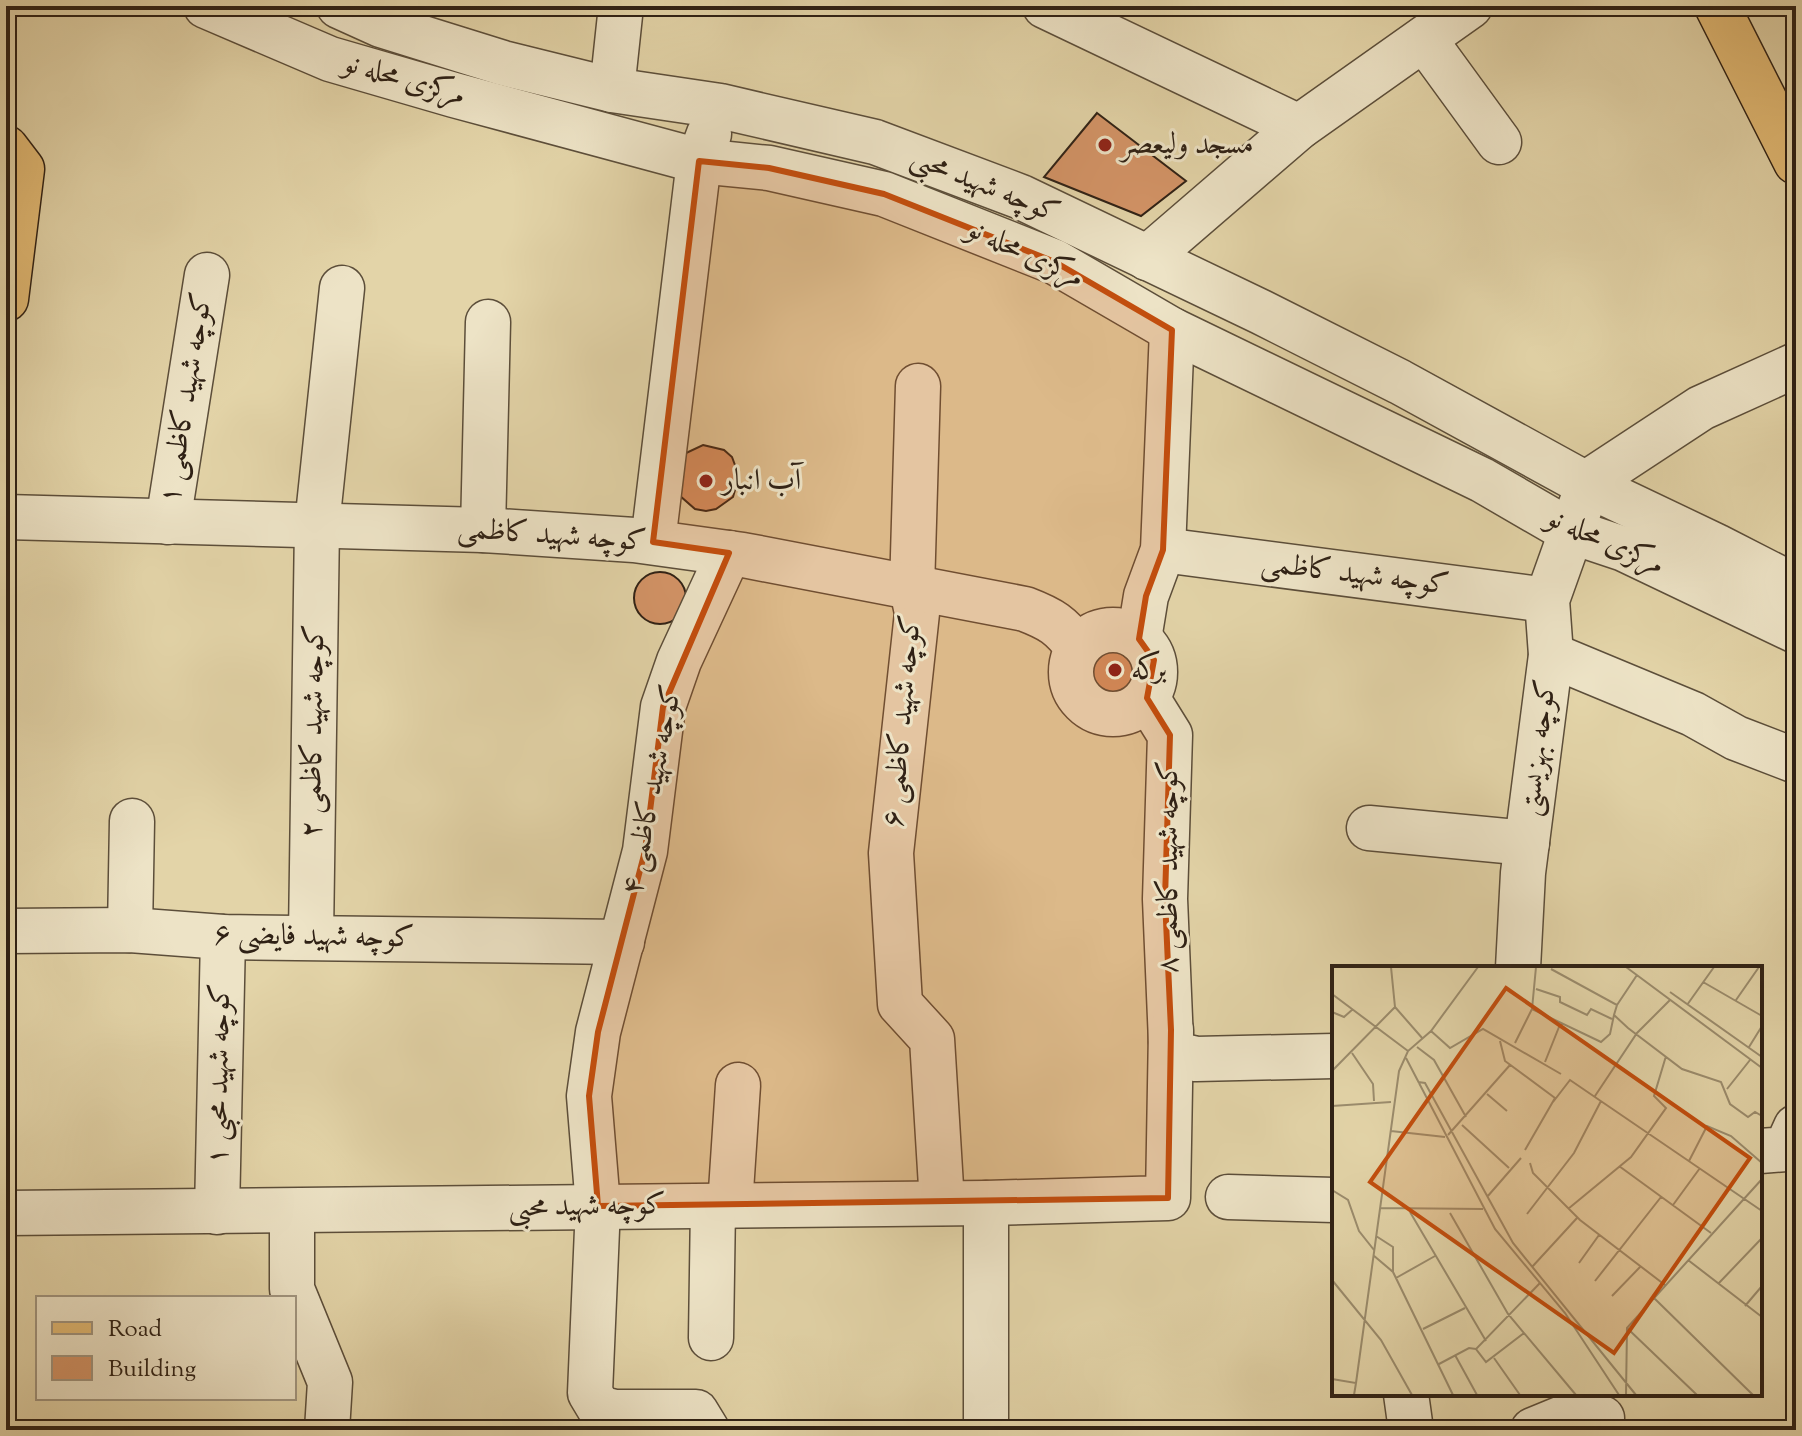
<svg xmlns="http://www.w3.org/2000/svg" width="1802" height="1436" font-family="'Sorts Mill Goudy',Amiri,serif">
<rect width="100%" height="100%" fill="#e3d4a8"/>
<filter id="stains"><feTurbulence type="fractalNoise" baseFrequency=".0025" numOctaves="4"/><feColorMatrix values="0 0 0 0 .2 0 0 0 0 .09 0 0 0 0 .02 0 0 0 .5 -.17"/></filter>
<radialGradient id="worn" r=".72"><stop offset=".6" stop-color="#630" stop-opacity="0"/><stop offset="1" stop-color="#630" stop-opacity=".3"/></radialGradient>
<g fill="#d49467" stroke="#2f2115" stroke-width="2">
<path d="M1097 113 1186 181 1141 216 1044 177Z"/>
<path d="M703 445 724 450 732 457 739 476 733 497 716 509 706 511 695 509 679 495 684 454Z"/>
<circle cx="660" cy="598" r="26"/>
<circle cx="1115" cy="673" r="31"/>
</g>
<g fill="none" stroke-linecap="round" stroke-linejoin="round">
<defs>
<g id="minor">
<path d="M206 6 330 59 454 95 699 161 769 168 884 194 1055 262 1172 330 1482 480 1570 531 1624 549 1796 631"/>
<path d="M339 6 381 25 503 63 612 90 720 106 875 142 1021 197 1261 312 1400 382 1588 485 1716 546 1796 587"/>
<path d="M1045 6 1299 127"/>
<path d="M1424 39 1499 142"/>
<path d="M612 90 621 6"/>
<path d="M1147 258 1299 127 1470 6"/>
<path d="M918 386 912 589 917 613 891 853 900 1004 932 1039 942 1203"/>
<path d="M6 517 483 530 634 540 743 555 1025 609C1051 619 1061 625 1078 648"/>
<path d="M168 522 207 275"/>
<path d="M483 530 488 322"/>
<path d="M653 542 699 161 709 134"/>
<path d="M1163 550 1547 600"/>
<circle cx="1113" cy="672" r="42"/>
<path d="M1139 639 1146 596 1163 550 1172 330"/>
<path d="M1551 655 1693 714 1736 738 1796 761"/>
<path d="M1147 698 1170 735 1165 899 1171 1042 1179 1055 1196 1059 1334 1056"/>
<path d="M1369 828 1527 843"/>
<path d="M130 930 132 821"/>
<path d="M6 931 130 930 223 937 622 942"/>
<path d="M311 936 317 525 342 288"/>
<path d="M1518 968 1523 873 1551 655 1547 600 1588 485 1596 477 1701 408 1796 365"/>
<path d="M1760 1151 1786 1149 1796 1127"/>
<path d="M1228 1197 1334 1200"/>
<path d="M986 1203V1430"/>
<path d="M730 1206 738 1085"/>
<path d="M292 1211V1289L330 1382 327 1430"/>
<path d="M217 1212 223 937"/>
<path d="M6 1213 986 1203 1168 1198 1171 1030"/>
<path d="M711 1338 713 1206"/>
<path d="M1406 1394 1411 1430"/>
<path d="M707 1430 696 1412H615L599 1408 590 1393 598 1206 589 1096 598 1032 645 851 663 707 679 661 729 553"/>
<path d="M1533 1430 1572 1414 1602 1418"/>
</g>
<g id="major">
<path d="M1717 6 1796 162"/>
<path d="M6 148 22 169 6 299"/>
</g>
</defs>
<use href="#minor" stroke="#5c4e3a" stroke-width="47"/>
<use href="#major" stroke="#2f2115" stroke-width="47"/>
<use href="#minor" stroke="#ede3c6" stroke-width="44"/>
<use href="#major" stroke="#e2ba74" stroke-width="44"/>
</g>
<path fill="#c34e0e" fill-opacity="0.2" stroke="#c34e0e" stroke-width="6" stroke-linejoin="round" d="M699 161 769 168 884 194 1055 262 1172 330 1163 550 1146 596 1139 639 1154 660 1147 698 1170 735 1165 899 1171 1030 1168 1198 598 1206 589 1096 598 1032 645 851 663 707 729 553 653 542Z"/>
<g fill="#8f2418" stroke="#ede3c6" stroke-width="3">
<circle cx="1105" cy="145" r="8"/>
<circle cx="706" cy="481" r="8"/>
<circle cx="1115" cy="670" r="8"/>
</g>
<g text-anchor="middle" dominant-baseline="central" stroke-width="6" stroke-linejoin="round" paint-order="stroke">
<g font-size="30" fill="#2f2115" stroke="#ede3c6">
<text transform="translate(404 80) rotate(16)">مرکزی محله نو</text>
<text transform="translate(985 186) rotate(22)">کوچه شهید محبی</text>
<text transform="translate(1025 254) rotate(25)">مرکزی محله نو</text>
<text transform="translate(187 398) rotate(-81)">کوچه شهید کاظمی ۱</text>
<text transform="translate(552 536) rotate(4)">کوچه شهید کاظمی</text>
<text transform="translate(1605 542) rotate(24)">مرکزی محله نو</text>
<text transform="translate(1355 575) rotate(7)">کوچه شهید کاظمی</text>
<text transform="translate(903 721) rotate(-85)">کوچه شهید کاظمی ۶</text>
<text transform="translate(314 731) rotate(-89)">کوچه شهید کاظمی ۲</text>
<text transform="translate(1539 748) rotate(-83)">کوچه بهزیستی</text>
<text transform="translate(653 790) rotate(-79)">کوچه شهید کاظمی ۴</text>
<text transform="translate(1169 867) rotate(-90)">کوچه شهید کاظمی ۸</text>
<text transform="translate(314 937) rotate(1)">کوچه شهید فایضی ۶</text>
<text transform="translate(220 1074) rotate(-89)">کوچه شهید محبی ۱</text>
<text transform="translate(587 1207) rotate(-1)">کوچه شهید محبی</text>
</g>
<g font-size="30" fill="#2f2115" stroke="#ede3c6" text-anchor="start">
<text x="1121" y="145">مسجد ولیعصر</text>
<text x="722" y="481">آب انبار</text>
<text x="1131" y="670">برکه</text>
</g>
</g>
<g transform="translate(1332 966)">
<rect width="430" height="430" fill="#e3d4a8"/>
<path fill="none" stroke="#9b8c6d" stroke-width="2" d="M59 1 63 41 91 73M294 1 430 102M219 3 285 39 282 49 296 62 350 103 389 116 398 138 416 151 423 146 430 150M371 16 430 50M204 23 228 31V36L255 49 259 43 280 53M338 26 430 91M0 28 76 85M404 34 427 1M285 39 305 9M355 39 382 1M200 43 269 76 278 68 282 49M0 46 12 51 21 43M99 65 118 82 151 63 229 108M168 75 173 95 223 132 193 184M183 77 200 43 204 1M85 81 102 94 134 151M417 81 430 60M20 87 41 118 42 135M74 92 163 263 233 347 287 429M213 96 229 56M0 105 63 41M86 116 93 117 181 277 304 429M395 123 418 94M155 128 175 145M263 130 305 67 338 34M221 136 238 114 430 245M0 140 59 136M130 159 177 202M59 165 113 171M116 169 178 99M357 195 375 160 399 170 430 197M198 197 201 207 248 254 333 319M287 200 379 267M0 224 16 234 27 265 42 284M155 231 189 192M341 239 368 202M48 242 151 243M236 243 299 191 334 142 322 130 334 90M78 246 154 375M118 247 176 348 244 429M195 248 242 187 269 135M44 270 61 281V306M41 289 61 306 121 429M356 294 430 351M247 297 267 269M200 301 245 252M64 312 103 290M0 314 49 374 80 429M263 315 329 231M386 318 430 272M280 330 309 300M322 332 421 429M413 340 430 320M295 362 365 429M91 363 133 342M192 367 154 396 144 383 208 317M123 389 145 429M162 392 188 429M107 398 137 382 144 383M0 413 24 417 22 429M24 417 67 105 76 85 99 65 146 1M294 429 295 362 430 213"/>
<path fill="#c34e0e" fill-opacity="0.15" stroke="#c34e0e" stroke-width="4" d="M174 22 418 192 282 387 38 216Z"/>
<rect width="430" height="430" fill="none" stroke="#2f2115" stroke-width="4"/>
</g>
<rect width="1802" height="1436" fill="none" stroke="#e3d4a8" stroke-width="32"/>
<rect x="8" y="8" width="1786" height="1420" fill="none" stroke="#2f2115" stroke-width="4"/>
<rect x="16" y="16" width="1770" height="1404" fill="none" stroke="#2f2115" stroke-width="2"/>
<rect x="36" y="1296" width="260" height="104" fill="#ede3c6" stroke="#a1957f" stroke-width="2"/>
<rect x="52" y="1322" width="40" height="12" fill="#e2ba74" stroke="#a1957f" stroke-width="2"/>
<text x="108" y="1336" font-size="24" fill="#2f2115">Road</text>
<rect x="52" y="1356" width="40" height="24" fill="#d49467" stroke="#a1957f" stroke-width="2"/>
<text x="108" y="1376" font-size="24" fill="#2f2115">Building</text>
<rect width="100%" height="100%" filter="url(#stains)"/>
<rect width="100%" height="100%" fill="url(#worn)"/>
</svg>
